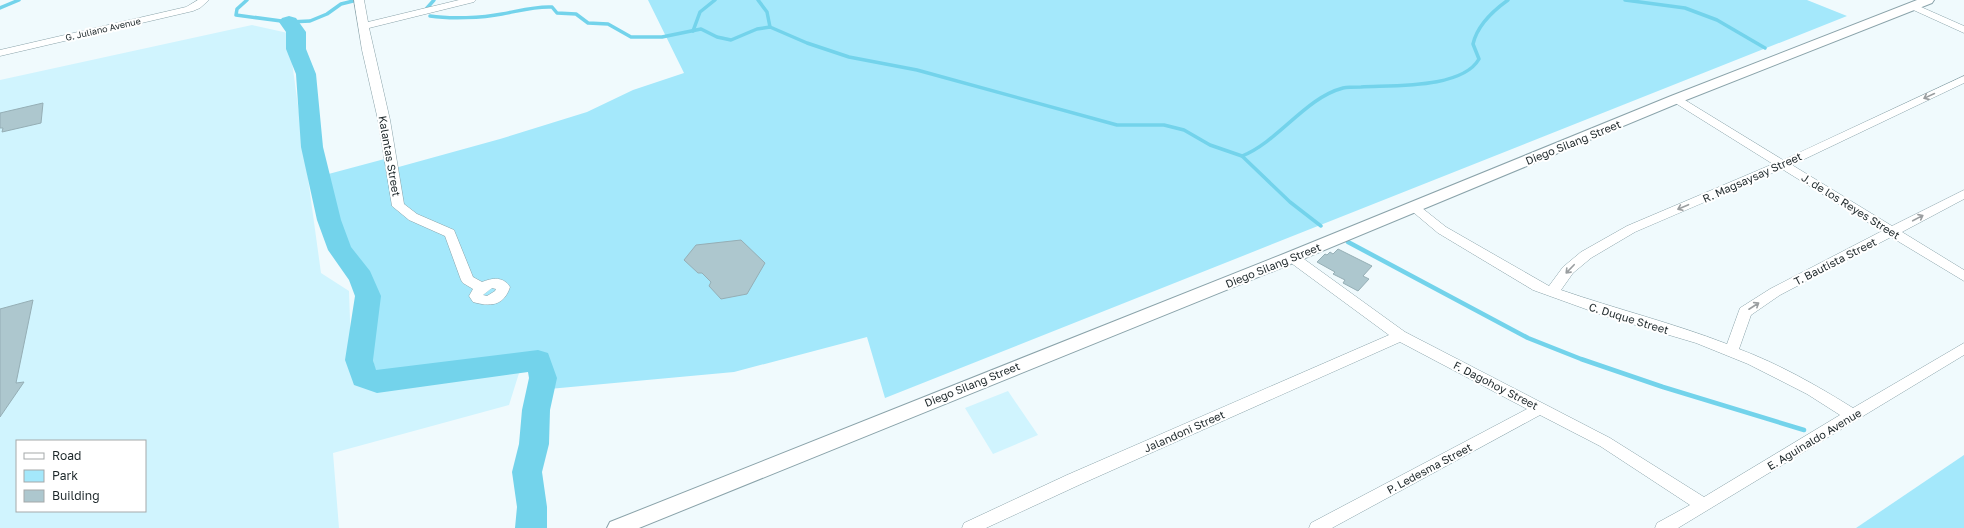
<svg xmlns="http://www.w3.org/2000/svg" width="1964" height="528" font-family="'Golos Text',sans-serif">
<rect width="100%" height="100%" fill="#f0fafd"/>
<g fill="#d0f4fe" fill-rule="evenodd">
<path d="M252 25 288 33 321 273 349 291 352 379 371 390 520 370 509 405 333 453 339 528H0V80ZM17 441H145V511H17Z"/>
<path d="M1008 391 1038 435 993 454 965 408Z"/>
</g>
<g fill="#a4e8fb">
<path d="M648 0H1807L1847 16 885 398 867 337 734 372 549 389 535 358 392 376 375 370 368 334 365 292 335 242 321 176 392 157 395 168 500 139 587 112 633 90 684 73Z"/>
<path d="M1964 455V528H1856Z"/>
</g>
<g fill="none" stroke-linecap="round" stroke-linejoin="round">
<g stroke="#73d3eb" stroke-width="3.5">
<path d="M247 0 237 9 236 15 289 22 310 21 327 14 341 4 357 0"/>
<path d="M758 0 767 12 770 27"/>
<path d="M1625 0 1685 8 1717 20 1765 48"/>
<path d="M0 8 19 0"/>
<path d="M427 8 434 0"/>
<path d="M430 16C450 19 482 18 502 14 519 11 535 6 552 7L557 13 576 14 588 23 608 24 631 37H662L701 29 717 37 731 40 757 29 770 27 807 43 849 57 917 70 1117 125H1164L1184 130 1210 145 1242 156C1279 141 1305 98 1343 88 1348 87 1356 87 1361 87 1392 85 1462 89 1479 59L1473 44C1477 26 1494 10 1508 0"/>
<path d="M693 31 700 12 715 0"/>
<path d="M1242 156 1290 202 1321 226"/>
</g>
<path stroke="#73d3eb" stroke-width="4.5" d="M1348 242 1528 338 1581 359 1663 387 1804 430"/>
<path fill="#73d3eb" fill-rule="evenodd" d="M289 16 296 18 306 32V49L316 74 323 147 341 220 351 247 370 271 381 296 373 360 376 370 538 350 548 353 557 378 550 410 549 444 542 472 547 507V528H515L517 507 512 472 519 444 522 410 529 378 528 372 377 393 354 385 345 360 355 296 349 280 328 250 317 220 301 147 296 74 286 49V32L279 22 282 18Z"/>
</g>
<g fill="#adc7ce" stroke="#95aeb5">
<path d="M43 103 41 123 2 132 3 128H0V113Z"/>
<path d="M741 240 765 263 747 294 721 299 709 286 711 282 702 273H698L684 260 696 245Z"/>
<path d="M1338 249 1372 266 1363 276 1369 279 1358 291 1343 283 1345 280 1333 274 1335 272 1317 262 1325 254 1327 255 1330 252 1333 254Z"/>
<path d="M33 300 16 383 24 382 0 417V309Z"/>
</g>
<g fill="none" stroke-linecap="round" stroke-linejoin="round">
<defs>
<g id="minor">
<path d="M198 0H209L200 8 193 11 0 56V50L186 7Z"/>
<path d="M354 0H364L368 22 459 0H476L474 2 369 28 390 120 404 204 417 214 454 230 473 277 482 282C492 278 503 276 510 287 504 306 490 307 473 302L469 296 473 289 463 283 461 280 445 236 409 220 392 206 378 120 362 50ZM492 288 496 289 495 291 487 296 483 295Z"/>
<path d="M1912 3 1964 26V33L1909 8 1907 6 1909 4Z"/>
<path d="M1964 76V83L1792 165 1892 226 1964 190V199L1902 232 1964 270V281L1891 237 1780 295 1751 315 1739 349C1779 364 1816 385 1853 408L1964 343V355L1678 528H1655L1657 523 1690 505 1600 446 1540 415 1332 528H1309L1311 523 1527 409 1400 342 1079 485 986 528H962L964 523 1067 475 1389 335 1287 260 1286 257 1287 254H1297L1405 332 1610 438 1704 497 1840 415 1807 394 1748 364 1696 343 1605 316 1533 290 1438 233 1407 207 1409 204H1417L1446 227 1549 286 1563 267 1581 252 1627 226 1773 164 1672 101 1671 99 1672 97H1680L1783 160ZM1782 169 1882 231 1770 289 1740 308 1727 344C1673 323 1616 309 1561 290L1573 273 1591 258 1635 232Z"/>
</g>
<path id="tertiary" d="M1917 0H1934L1932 3 1681 102 1298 261 639 528H607L610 522 1286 253 1671 96Z"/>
</defs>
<use href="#minor" stroke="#8aa3aa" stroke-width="1"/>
<use href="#tertiary" stroke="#8aa3aa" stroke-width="2"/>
<use href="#minor" fill="#fff" fill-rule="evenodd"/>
<use href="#tertiary" fill="#fff" fill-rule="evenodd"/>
</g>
<defs><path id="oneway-shaft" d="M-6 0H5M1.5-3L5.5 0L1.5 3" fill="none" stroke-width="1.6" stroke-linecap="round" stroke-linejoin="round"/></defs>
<g stroke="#9a9ea0">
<use href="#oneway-shaft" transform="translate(1929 96) rotate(155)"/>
<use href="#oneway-shaft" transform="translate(1683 207) rotate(157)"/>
<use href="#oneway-shaft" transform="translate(1918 218) rotate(-28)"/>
<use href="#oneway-shaft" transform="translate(1570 269) rotate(134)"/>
<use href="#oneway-shaft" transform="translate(1754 306) rotate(-33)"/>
</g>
<g text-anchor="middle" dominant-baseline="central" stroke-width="4" stroke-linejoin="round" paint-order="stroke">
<g font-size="9" fill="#1e282b" stroke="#fff">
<text transform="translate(103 29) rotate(-13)">G. Juliano Avenue</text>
</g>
<g font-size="11" fill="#1e282b" stroke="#fff">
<text transform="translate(1573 142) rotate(-22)">Diego Silang Street</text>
<text transform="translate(390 156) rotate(80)">Kalantas Street</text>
<text transform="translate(1752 177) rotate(-24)">R. Magsaysay Street</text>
<text transform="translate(1851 206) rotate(32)">J. de los Reyes Street</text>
<text transform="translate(1835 261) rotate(-27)">T. Bautista Street</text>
<text transform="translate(1273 265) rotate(-22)">Diego Silang Street</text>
<text transform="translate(1629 318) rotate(17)">C. Duque Street</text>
<text transform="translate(972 384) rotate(-22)">Diego Silang Street</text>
<text transform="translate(1496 385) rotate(27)">F. Dagohoy Street</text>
<text transform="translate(1184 431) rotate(-24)">Jalandoni Street</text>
<text transform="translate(1814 439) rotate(-31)">E. Aguinaldo Avenue</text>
<text transform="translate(1429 468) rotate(-28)">P. Ledesma Street</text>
</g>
</g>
<rect x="16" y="440" width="130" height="72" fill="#ffffff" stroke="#a5a9aa"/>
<rect x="24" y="453" width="20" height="6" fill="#ffffff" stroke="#a5a9aa"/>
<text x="52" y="460" font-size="12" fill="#1e282b">Road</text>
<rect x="24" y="470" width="20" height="12" fill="#a4e8fb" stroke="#a5a9aa"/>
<text x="52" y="480" font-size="12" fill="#1e282b">Park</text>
<rect x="24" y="490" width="20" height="12" fill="#adc7ce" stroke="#a5a9aa"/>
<text x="52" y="500" font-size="12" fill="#1e282b">Building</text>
</svg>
